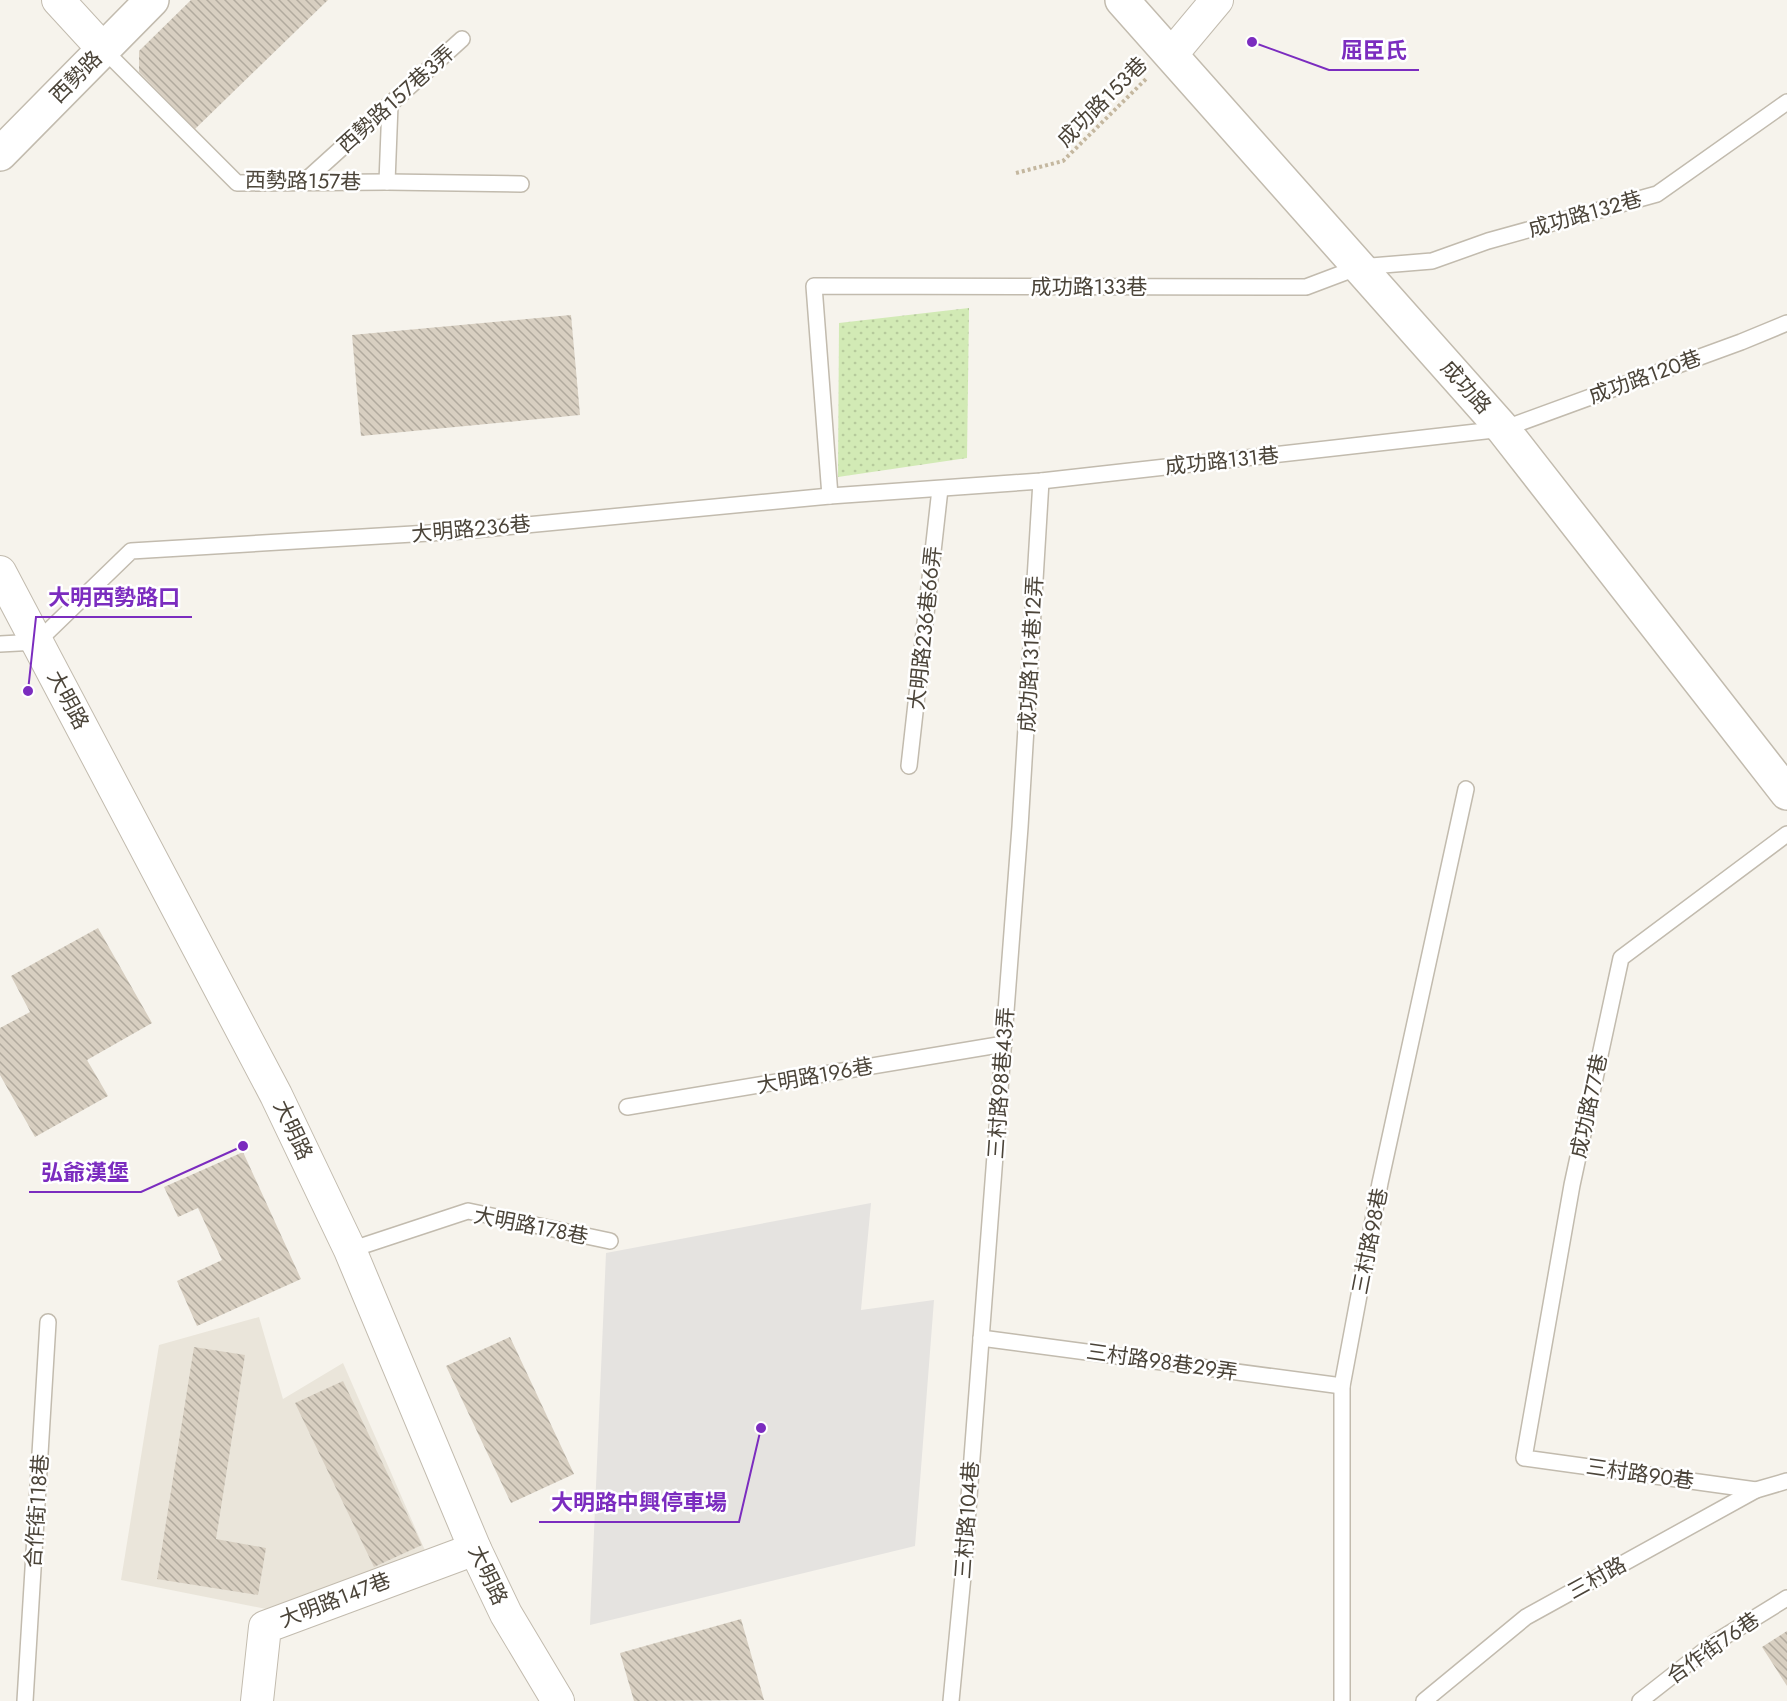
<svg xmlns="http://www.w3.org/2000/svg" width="1787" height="1701" font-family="Jost,'Noto Sans TC',sans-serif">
<defs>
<pattern id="grass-dots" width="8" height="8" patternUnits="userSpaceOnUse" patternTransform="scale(1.5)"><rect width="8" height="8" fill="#d2eab5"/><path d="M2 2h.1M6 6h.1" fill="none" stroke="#b6ca9c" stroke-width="1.8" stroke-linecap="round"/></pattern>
<pattern id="building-back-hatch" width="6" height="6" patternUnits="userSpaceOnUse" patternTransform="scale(1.5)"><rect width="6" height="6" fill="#d8cfc1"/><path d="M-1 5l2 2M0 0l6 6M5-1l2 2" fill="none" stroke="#b1aa9e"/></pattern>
</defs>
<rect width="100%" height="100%" fill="#f6f3ec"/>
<path fill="#eae5da" d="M259 1317 283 1399 343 1363 427 1555 271 1610 121 1580 159 1345Z"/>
<path fill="url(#grass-dots)" d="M969 308 967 458 838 477 839 323Z"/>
<path fill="#e5e3e0" d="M871 1203 861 1310 934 1300 915 1546 590 1625 606 1253Z"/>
<g fill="url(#building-back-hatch)">
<path d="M191 0H328L195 129 139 72V51Z"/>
<path d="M571 315 580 415 361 436 352 335Z"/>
<path d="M98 928 152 1023 87 1060 108 1096 35 1137 0 1075V1028L30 1012 11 976Z"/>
<path d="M243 1152 301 1279 197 1326 177 1281 222 1260 198 1208 178 1217 164 1187Z"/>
<path d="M510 1337 574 1474 511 1503 446 1366Z"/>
<path d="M194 1347 245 1355 216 1539 266 1548 258 1595 157 1579Z"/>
<path d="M343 1381 422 1545 374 1567 295 1403Z"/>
<path d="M741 1619 764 1700 634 1701 620 1653Z"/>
<path d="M1787 1631V1686L1762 1647Z"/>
</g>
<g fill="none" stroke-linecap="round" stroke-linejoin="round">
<defs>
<g id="service">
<path d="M103 49 237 183 387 182 521 184"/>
<path d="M304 182 462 39"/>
<path d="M387 182 390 105"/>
<path d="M830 496 814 286 1306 287 1359 267 1432 261 1488 241 1657 194 1787 102"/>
<path d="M0 644 37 642 131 551 463 531 830 496 1041 481 1503 429 1741 342 1787 323"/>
<path d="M909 766 940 489"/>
<path d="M627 1107 1004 1044"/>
<path d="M350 1250 468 1211 610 1241"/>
<path d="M981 1338 1342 1386"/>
<path d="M1756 1490 1524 1458 1572 1185 1621 958 1787 834"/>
<path d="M25 1701 48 1322"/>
<path d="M951 1701 963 1576 1020 827 1041 481"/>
<path d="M1342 1701V1386L1380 1183 1466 789"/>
<path d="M1424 1701 1526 1617 1756 1490 1787 1481"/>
<path d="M1640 1701 1714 1643 1787 1598"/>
</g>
<g id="minor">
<path d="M58 0 103 49"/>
<path d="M1171 55 1217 0"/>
<path d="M0 572 276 1095 350 1250 475 1549 506 1614 558 1701"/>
<path d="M257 1701 265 1627 475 1549"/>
</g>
<g id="tertiary">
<path d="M1122 0 1503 429 1787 793"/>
<path d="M0 154 152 0"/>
</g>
</defs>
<use href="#service" stroke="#c2bbae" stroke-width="18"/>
<use href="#minor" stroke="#c2bbae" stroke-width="34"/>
<use href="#tertiary" stroke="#c2bbae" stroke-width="36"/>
<path stroke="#c4b79f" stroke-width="4" stroke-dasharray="3 3" stroke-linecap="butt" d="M1016 173 1063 161 1147 78"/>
<use href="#service" stroke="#fff" stroke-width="15"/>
<use href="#minor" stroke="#fff" stroke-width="32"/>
<use href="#tertiary" stroke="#fff" stroke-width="33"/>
</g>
<g text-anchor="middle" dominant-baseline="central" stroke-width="5" stroke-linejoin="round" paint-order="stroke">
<g font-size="21" fill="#4b4439" stroke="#fff">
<text transform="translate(76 77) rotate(-45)">西勢路</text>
<text transform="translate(396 99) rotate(-42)">西勢路157巷3弄</text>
<text transform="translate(1102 102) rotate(-45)">成功路153巷</text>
<text transform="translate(303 181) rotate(1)">西勢路157巷</text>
<text transform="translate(1585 214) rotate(-16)">成功路132巷</text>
<text x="1089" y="287">成功路133巷</text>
<text transform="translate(1645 377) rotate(-20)">成功路120巷</text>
<text transform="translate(1466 387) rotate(48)">成功路</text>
<text transform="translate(1222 461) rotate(-6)">成功路131巷</text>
<text transform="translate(471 529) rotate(-5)">大明路236巷</text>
<text transform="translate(925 628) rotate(-84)">大明路236巷66弄</text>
<text transform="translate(1031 654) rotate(-87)">成功路131巷12弄</text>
<text transform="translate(68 700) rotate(62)">大明路</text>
<text transform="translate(815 1076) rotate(-10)">大明路196巷</text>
<text transform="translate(1001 1083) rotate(-86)">三村路98巷43弄</text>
<text transform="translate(1589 1106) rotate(-78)">成功路77巷</text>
<text transform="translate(293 1130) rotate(65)">大明路</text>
<text transform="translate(531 1226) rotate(11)">大明路178巷</text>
<text transform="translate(1370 1241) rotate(-79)">三村路98巷</text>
<text transform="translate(1162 1362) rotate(8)">三村路98巷29弄</text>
<text transform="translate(1640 1474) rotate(8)">三村路90巷</text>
<text transform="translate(37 1511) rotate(-86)">合作街118巷</text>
<text transform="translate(967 1520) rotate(-86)">三村路104巷</text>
<text transform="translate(488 1575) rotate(65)">大明路</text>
<text transform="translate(1597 1578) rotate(-29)">三村路</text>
<text transform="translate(335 1600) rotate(-21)">大明路147巷</text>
<text transform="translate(1713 1648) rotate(-35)">合作街76巷</text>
</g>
</g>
<path fill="none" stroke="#7b2cbf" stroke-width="2" d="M1252 42L1329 70H1419M28 691L36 617H192M243 1146L141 1192H29M761 1428L739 1522H539"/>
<g fill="#7b2cbf" stroke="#fff" stroke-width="2">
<circle cx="1252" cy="42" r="6"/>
<circle cx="28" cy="691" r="6"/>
<circle cx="243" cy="1146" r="6"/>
<circle cx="761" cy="1428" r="6"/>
</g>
<g font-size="22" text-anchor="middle" font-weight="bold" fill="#7b2cbf" stroke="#fff" stroke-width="5" stroke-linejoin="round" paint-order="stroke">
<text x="1374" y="58">屈臣氏</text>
<text x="114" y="605">大明西勢路口</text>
<text x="85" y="1180">弘爺漢堡</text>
<text x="639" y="1510">大明路中興停車場</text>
</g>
</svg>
